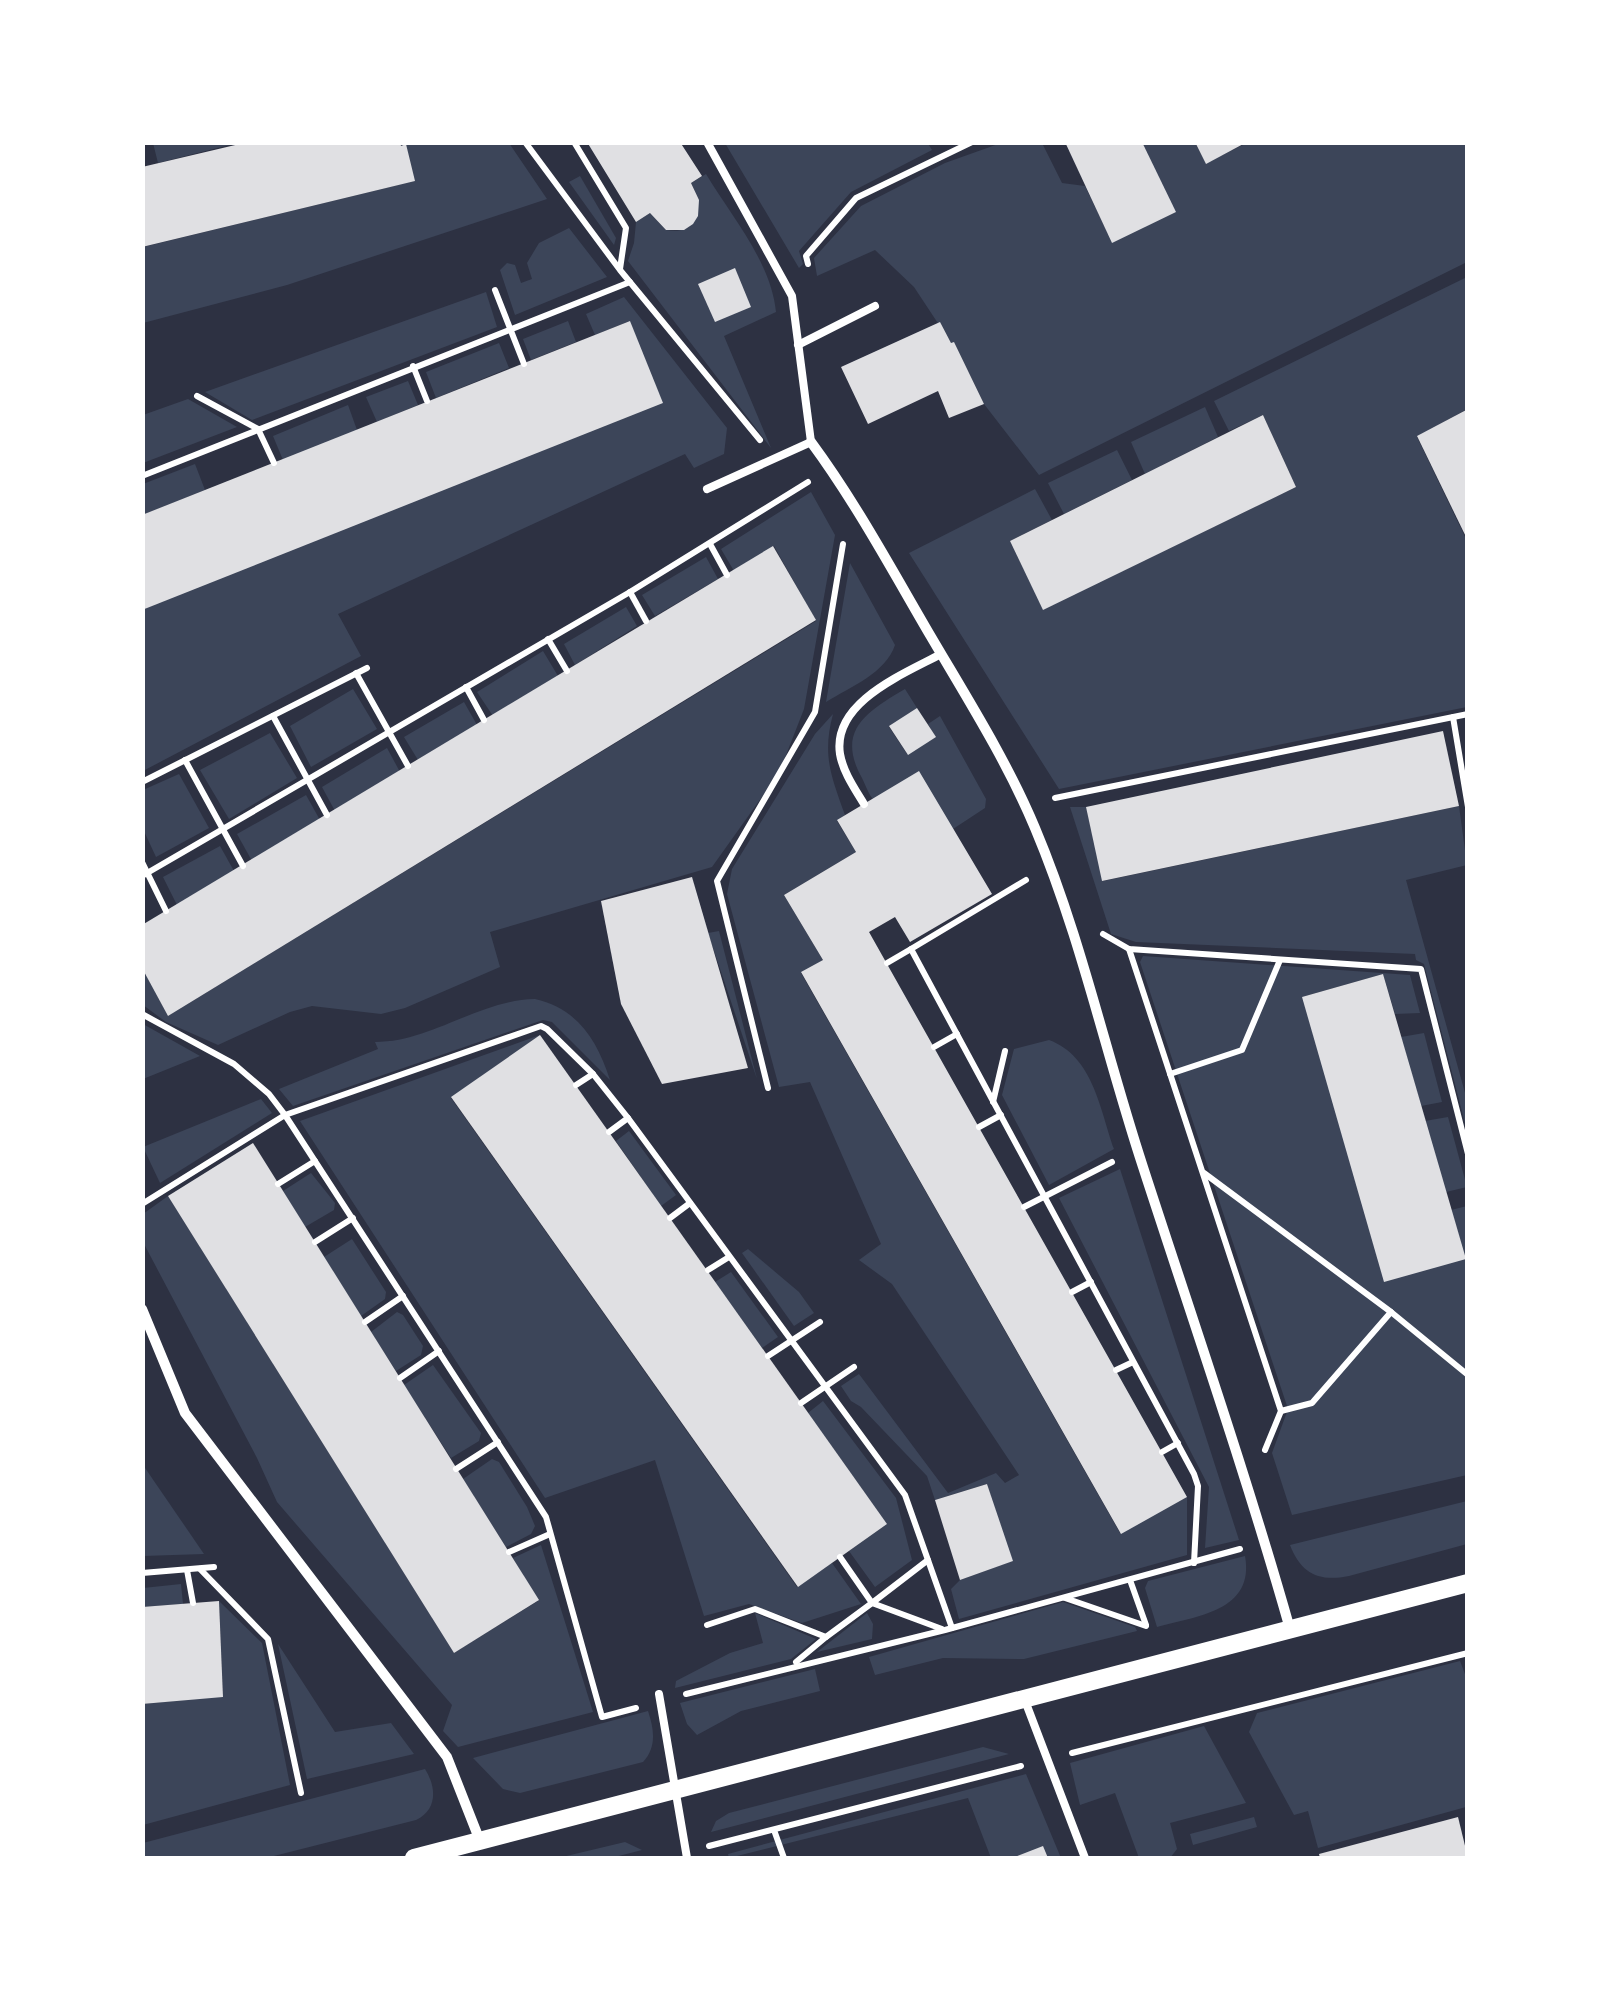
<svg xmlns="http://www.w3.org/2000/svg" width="1610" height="2001" font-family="Rubik,sans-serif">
<rect width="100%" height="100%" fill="#2d3142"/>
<g fill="#3c4559">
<path d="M241 142 158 163 153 143Z"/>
<path d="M927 142 932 150 851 192 799 251 803 264 799 268 725 143Z"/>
<path d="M400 143H509L547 199 287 285 143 323V247L414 181 406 145 401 146Z"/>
<path d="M1001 143H1042L1062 183 1085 186 1112 242 1175 212 1143 145 1147 143H1195L1206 163 1247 143H1467V262L1039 475 984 404 954 343H951L914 287 875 250 817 276 814 258 861 206 945 163Z"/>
<path d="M706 174C732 217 771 262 776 312L724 336 771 448 628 261 634 243 636 222 650 213 666 230C699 236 704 207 691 183Z"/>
<path d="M580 176 616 238 614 245 569 182Z"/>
<path d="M569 228 607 277 515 315 500 270 507 263 515 265 521 283 532 279 527 263 539 243Z"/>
<path d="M1467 277V409L1417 437 1467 541V707L1059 789 909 553 1035 489 1052 520 1010 541 1043 609 1296 487 1263 415 1229 431 1214 401Z"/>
<path d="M486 292 497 327 252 420 205 392Z"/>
<path d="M624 297 727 428 724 454 694 468 685 454 338 614 361 656 143 771V610L630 321 595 335 586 314Z"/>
<path d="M568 321 576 342 531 360 523 339Z"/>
<path d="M499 343 509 368 436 398 426 372Z"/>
<path d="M408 381 418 405 377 422 366 397Z"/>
<path d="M188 399 237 427 143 463V415Z"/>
<path d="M348 405 357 430 283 460 273 436Z"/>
<path d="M1205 407 1218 437 1145 474 1131 442Z"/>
<path d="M1117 450 1132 480 1064 514 1048 483Z"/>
<path d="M195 464 205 490 143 515V484Z"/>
<path d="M811 492 835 535 804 709 779 773 712 867 490 932 500 967 405 1008 381 1014 312 1006 290 1012 218 1045 166 1022 143 1005 142 968 168 1016 816 621 774 546 734 571 721 549Z"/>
<path d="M706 557 718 579 655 616 642 595Z"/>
<path d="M850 563 895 645C886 673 850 687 826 702Z"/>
<path d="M626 607 637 626 575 665 564 644Z"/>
<path d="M543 651 558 676 493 716 477 692Z"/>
<path d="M353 689 377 729 311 767 290 726Z"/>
<path d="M905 689 917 708 889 727 907 754 935 737 928 724 940 716 986 799 985 808 953 829C937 823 884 808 873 799 869 795 865 784 862 778 835 730 868 711 905 689Z"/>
<path d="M464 702 477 725 418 760 404 737Z"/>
<path d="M833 714C822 755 831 776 845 815L837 821 856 852 784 895 823 960 801 973 1120 1533 1187 1497V1555L959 1619 951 1589 960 1580 1012 1561 987 1484 935 1500 927 1476 861 1407 851 1401 841 1386 859 1374 948 1493 996 1473 1005 1483 1019 1475 892 1284 859 1260 881 1244 810 1082 779 1087 727 894 732 869 815 734Z"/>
<path d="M270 733 297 778 229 819 200 770Z"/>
<path d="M387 748 400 772 335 811 322 787Z"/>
<path d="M179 774 209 828 156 857 143 829V790Z"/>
<path d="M306 795 320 820 252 861 237 834Z"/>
<path d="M1459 806 1467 865 1406 880 1467 1100V1131L1424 964 1416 960 1415 954 1136 942 1111 934 1070 807H1086L1103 881Z"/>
<path d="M220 846 234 871 177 905 163 877Z"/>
<path d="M719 931 757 1079 708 933Z"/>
<path d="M1143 956 1410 975 1420 1013 1395 1014 1383 974 1302 997 1451 1210 1467 1206V1475L1292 1515 1272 1453 1288 1409 1140 962Z"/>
<path d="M535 999C578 1009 597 1040 610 1080L552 1022 543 1020 293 1106 279 1089 378 1049 375 1042C431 1042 479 1000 535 999Z"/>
<path d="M143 1024 200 1056 143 1079Z"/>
<path d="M1424 1033 1442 1102 1421 1106 1401 1037Z"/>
<path d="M540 1035 451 1098 797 1587 832 1563 861 1604 802 1623 749 1604 704 1616 655 1460 545 1498 300 1121Z"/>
<path d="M1049 1040C1093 1056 1100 1109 1114 1149L1049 1185 1002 1095 1014 1049Z"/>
<path d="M261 1099 272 1113 160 1183 143 1147Z"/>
<path d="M1448 1117 1467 1187 1446 1192 1425 1121Z"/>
<path d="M629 1131 676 1195 661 1206 616 1141Z"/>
<path d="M1120 1169 1239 1540 1205 1548 1209 1487 1059 1198Z"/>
<path d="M311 1173 335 1203 334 1210 305 1227 283 1191Z"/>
<path d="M168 1196 454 1653 538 1601 513 1558 541 1545 593 1712 458 1747 443 1731 452 1705 277 1502 257 1458 143 1242V1214Z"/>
<path d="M352 1239 386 1292 385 1299 361 1316 324 1257Z"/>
<path d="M748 1249 799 1292 814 1313 794 1326 742 1253Z"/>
<path d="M731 1272 778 1337 762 1348 715 1282Z"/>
<path d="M397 1312 403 1315 423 1346 421 1355 396 1371 371 1332Z"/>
<path d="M433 1365 481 1433 479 1441 451 1458 404 1385Z"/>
<path d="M823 1401 896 1498 912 1560 875 1587 849 1551 887 1524 808 1413Z"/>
<path d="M492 1459 499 1462 527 1507 535 1526 531 1534 506 1547 463 1479Z"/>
<path d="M142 1465H143L204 1554 143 1556Z"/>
<path d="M1467 1501V1544L1349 1576C1319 1582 1301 1574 1290 1545Z"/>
<path d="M1245 1556C1255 1611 1197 1616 1157 1627L1145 1588 1148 1581Z"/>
<path d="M181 1584 183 1604 143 1607V1588Z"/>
<path d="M219 1601 262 1643 290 1785 143 1825V1704L223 1696Z"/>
<path d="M1063 1602 1135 1627 1137 1631 1024 1659 943 1658 875 1675 869 1657Z"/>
<path d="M755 1613 816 1639 791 1659 675 1688 676 1681 730 1653 763 1643Z"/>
<path d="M867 1613 873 1624 872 1639 817 1652Z"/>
<path d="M278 1644 335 1732 391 1723 414 1754 307 1779Z"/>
<path d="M1460 1661 1468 1682 1467 1810 1466 1807 1318 1848 1308 1811 1294 1815 1249 1732 1257 1713Z"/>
<path d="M815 1669 820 1691 741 1711 697 1735 687 1724 680 1703Z"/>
<path d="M648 1711C654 1729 657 1747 643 1762L520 1793 503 1789 473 1758Z"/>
<path d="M1204 1726 1246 1803 1170 1823 1177 1849 1170 1858H1139L1115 1793 1080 1805 1070 1763Z"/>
<path d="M983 1747 1009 1754 711 1832 716 1821 729 1813Z"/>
<path d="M425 1769C437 1788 437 1810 416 1820L266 1858H143V1843Z"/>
<path d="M1026 1774 1061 1858H991L968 1798 729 1858 728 1854Z"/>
<path d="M1254 1817 1257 1827 1193 1845 1190 1834Z"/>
<path d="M625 1842 642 1850 611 1858H558Z"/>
</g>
<g fill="#e0e0e3">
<path d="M248 142H400L401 146 406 144 415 181 142 247V167Z"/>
<path d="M587 142H680L702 176 691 183 699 200 698 216 693 224 684 230H666L650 213 636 222Z"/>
<path d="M1065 142H1142L1176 212 1112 243Z"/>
<path d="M1195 142H1247L1206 164Z"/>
<path d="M735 268 751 307 715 322 698 284Z"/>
<path d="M630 321 663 403 142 610V515Z"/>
<path d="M940 322 951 343 954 342 984 404 949 418 938 391 868 424 841 367Z"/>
<path d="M1468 409V541L1417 436Z"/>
<path d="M1263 415 1296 487 1043 610 1010 541Z"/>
<path d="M773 546 816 620 168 1016 142 968V925Z"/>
<path d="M917 708 936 737 908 755 889 726Z"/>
<path d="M1443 731 1459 806 1102 881 1086 807Z"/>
<path d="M919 771 992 894 910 942 895 917 869 932 1187 1497 1121 1534 801 972 823 960 784 895 856 852 837 820Z"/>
<path d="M692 877 748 1068 662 1084 621 1004 601 901Z"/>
<path d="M1383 974 1466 1259 1384 1282 1302 997Z"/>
<path d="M540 1035 887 1524 798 1587 451 1097Z"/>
<path d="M253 1143 539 1600 454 1653 168 1196Z"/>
<path d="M987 1484 1013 1561 960 1580 935 1500Z"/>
<path d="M219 1601 223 1697 142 1704V1607Z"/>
<path d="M1458 1817 1468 1858H1320L1319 1854Z"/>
<path d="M1043 1846 1048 1858H1012Z"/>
</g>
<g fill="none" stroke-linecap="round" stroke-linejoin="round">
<g stroke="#fff" stroke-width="6">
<path d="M525 142 620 270 760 440"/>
<path d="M574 142 626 228 620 269"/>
<path d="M808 264 806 256 856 198 972 142"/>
<path d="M495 290 524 364"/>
<path d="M413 366 427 401"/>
<path d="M197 396 258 429 274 463"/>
<path d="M142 476 630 282"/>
<path d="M710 544 727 575"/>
<path d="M630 592 646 621"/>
<path d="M548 639 567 671"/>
<path d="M356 673 408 766"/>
<path d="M466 687 484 720"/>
<path d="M273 716 327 815"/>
<path d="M1453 717 1468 807"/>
<path d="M185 760 243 866"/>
<path d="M142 782 367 668"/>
<path d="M1055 798 1468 714"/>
<path d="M142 862 166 911"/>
<path d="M142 876 630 592 808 482"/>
<path d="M1026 880 911 949 1194 1474 1198 1486 1194 1563"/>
<path d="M1103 934 1129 949 1421 969 1468 1154"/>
<path d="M1129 949 1281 1411 1265 1450"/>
<path d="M887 963 911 949"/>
<path d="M142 1014 234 1064 269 1094 285 1115 546 1517 602 1717 636 1708"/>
<path d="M934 1047 957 1034"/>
<path d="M1170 1074 1242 1050 1280 960"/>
<path d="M576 1085 593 1074"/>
<path d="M768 1088 717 881 815 712 843 544"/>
<path d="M993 1102 1005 1051"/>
<path d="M979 1127 1001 1115"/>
<path d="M609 1132 628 1118"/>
<path d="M1204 1173 1391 1312 1468 1375"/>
<path d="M278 1184 315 1161"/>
<path d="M142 1204 285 1115 541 1026 547 1029 593 1074 628 1118 905 1495 952 1628"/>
<path d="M1024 1207 1112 1162"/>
<path d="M670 1218 690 1203"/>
<path d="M315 1242 353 1218"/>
<path d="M708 1270 729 1257"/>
<path d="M1072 1292 1091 1282"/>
<path d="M365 1322 403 1296"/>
<path d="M768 1356 820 1322"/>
<path d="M1116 1370 1133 1362"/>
<path d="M400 1378 439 1351"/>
<path d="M801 1403 854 1367"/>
<path d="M1281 1411 1312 1403 1391 1312"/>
<path d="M1162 1452 1178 1443"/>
<path d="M456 1469 498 1442"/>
<path d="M509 1552 550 1534"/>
<path d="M840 1557 872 1603 928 1560"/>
<path d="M200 1569 268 1639 301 1793"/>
<path d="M187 1570 193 1603"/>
<path d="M142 1573 214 1567"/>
<path d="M1130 1580 1146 1625"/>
<path d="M1065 1598 1146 1626"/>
<path d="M707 1625 755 1609 826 1637 872 1603 942 1629"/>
<path d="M796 1662 826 1637"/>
<path d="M686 1694 945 1630 1240 1549"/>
<path d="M1072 1753 1468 1653"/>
<path d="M774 1830 784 1858"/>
<path d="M709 1846 1021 1766"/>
</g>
<g stroke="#fff" stroke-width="8">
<path d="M707 142 792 296 811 442 707 489"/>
<path d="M798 345 875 306"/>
<path d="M864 804C855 789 843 772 840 754 832 702 904 674 941 654"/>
<path d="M659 1694 687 1858"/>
<path d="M1024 1698 1085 1858"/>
</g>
<g stroke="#fff" stroke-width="10">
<path d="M811 442C856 503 892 570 930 635 967 698 1007 761 1035 828 1081 937 1106 1055 1143 1167 1193 1321 1246 1474 1290 1629"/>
<path d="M142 1309 185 1413 447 1757 480 1841"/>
</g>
<path stroke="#fff" stroke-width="18" d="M414 1858 1468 1583"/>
</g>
<rect width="1610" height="2001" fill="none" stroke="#ffffff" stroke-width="290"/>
</svg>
